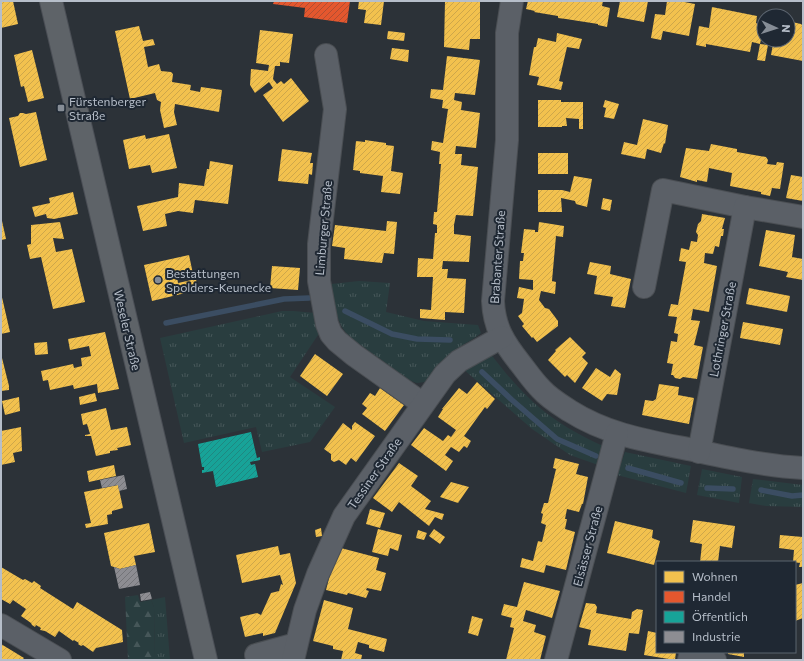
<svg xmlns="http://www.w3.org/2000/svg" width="804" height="661" font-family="Commissioner,sans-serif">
<defs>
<pattern id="grass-tufts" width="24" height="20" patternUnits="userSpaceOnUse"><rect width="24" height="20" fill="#293d3f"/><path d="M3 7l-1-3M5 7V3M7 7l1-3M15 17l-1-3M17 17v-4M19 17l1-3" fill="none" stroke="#465759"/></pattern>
<pattern id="forest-firs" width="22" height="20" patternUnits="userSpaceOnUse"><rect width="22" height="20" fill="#293d3f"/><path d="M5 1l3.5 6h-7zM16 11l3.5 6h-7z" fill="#465759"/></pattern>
<pattern id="homes-hatch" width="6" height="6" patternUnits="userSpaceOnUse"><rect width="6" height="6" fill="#f2c14e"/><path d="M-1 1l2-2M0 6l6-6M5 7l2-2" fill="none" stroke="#cda64a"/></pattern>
<pattern id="shops-hatch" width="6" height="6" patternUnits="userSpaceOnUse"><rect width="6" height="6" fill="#e4572e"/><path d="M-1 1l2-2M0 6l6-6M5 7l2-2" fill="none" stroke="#b04e32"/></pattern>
<pattern id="public-hatch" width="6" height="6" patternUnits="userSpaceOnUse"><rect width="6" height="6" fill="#17a398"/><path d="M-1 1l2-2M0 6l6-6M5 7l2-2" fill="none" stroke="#1f8881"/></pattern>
<pattern id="industry-hatch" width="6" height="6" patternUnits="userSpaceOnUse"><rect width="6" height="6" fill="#8d8d92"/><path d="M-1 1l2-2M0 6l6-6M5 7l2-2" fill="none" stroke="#737478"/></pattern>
</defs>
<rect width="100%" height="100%" fill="#2c3238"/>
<g fill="url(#grass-tufts)">
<path d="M359 281 390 283 386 312 424 321 478 325 481 333C473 340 463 344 454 351 443 360 434 371 425 382L417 383 411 381 352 339C335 324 335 304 331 284Z"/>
<path d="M282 311H293L316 313 322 329 290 377 335 407 310 442 262 452 256 427 184 443 160 338Z"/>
<path d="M490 353C525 399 550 422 603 446L601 466 570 455 532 429 462 368Z"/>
<path d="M625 452 691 466 686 493 617 475Z"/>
<path d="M702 469 742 477 739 503 697 495Z"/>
<path d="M753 479 803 485V507L766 506 749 503Z"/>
<path d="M165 597 170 660H155L154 607 151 600Z"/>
</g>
<path fill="url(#forest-firs)" d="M138 595 140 602 151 600 154 607 155 660H128L125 597Z"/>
<g fill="url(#homes-hatch)">
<path d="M1 1H13L18 24 1 28Z"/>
<path d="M359 1H384L381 25 364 23 366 10 358 9Z"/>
<path d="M445 1H480V39H470L469 50 444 47Z"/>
<path d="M528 1H603L602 6 610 8 607 27 598 25V24L566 19 558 18V16L534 12 535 11 526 9Z"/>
<path d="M620 1H648L644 22 617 17Z"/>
<path d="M667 1H679L695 4 689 36 663 31 661 40 651 38 655 14 665 15Z"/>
<path d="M712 7 757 16 756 23 764 25 760 44 752 42 750 52 706 44V47L696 45 699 26 709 28Z"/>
<path d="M792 22 801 24 803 26V61L771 55 773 44 769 40H788V25Z"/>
<path d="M139 26 143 41 153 39 155 45 144 47 148 67 159 64 161 71 171 72 173 74 172 82 191 85 190 90 200 92 201 87 222 90 219 112 175 104 174 112 177 125 164 128 160 110 161 102 157 100 155 93 130 99 115 31Z"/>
<path d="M260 30 293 34 289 63 280 62V66H275L273 79 277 84 281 81 284 84 291 78 309 101 283 122 263 95 273 88 269 82 255 93 250 85 251 69 268 71 269 65 256 63Z"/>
<path d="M388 31 405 33 404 41 387 39Z"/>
<path d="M557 33 582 39 579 49 567 47 559 81 563 82 561 90 537 85 539 77 529 75 534 47H536L538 38 556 42Z"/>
<path d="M760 44 768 45 765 61 757 60Z"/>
<path d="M392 48 409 50 408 62 390 59Z"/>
<path d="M32 50 44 98 28 102 24 86 21 87 14 55Z"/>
<path d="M447 56 480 60 475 95 455 93 454 100 462 102 461 110 480 113 476 148 456 146 455 154H462L461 165 478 167 473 216 456 215 454 225V234L471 236 469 262 443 261 442 269H448L447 278 466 279 464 313 445 312V320L420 318V309L431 310 433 277H417L418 258 433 259 435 233H437V225L433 224 434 212H437L441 164H439L440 152 431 150 432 141 443 143 448 109 442 108 443 100 430 98 431 89 443 90Z"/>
<path d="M538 100H561V102H583V129H579V119L566 118 567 126H562V127H538Z"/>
<path d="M605 100 619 104 614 119 604 117 606 108 603 107Z"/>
<path d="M36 112 47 160 20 167 9 118 18 116 20 113H23L26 114Z"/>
<path d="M643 119 668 125 665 144 664 143 661 153 647 149 645 159 621 154 624 142 637 145Z"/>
<path d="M169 134 177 168 152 173 150 165 129 169 123 140 145 135 146 139Z"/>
<path d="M365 140 386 143V145L394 146 391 171 403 173 400 194 381 192 383 176 360 173V171L353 170 356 141 365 142Z"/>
<path d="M711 144 737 149V152L766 157 768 160 767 164 776 165 777 162 784 163 780 189 772 188 770 196 761 194V192L730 186 732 173 709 168 707 182 697 180V182L680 177 686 148 709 151Z"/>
<path d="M282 149 312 153 310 163H313L312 175 309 174 308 184 278 181Z"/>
<rect x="538" y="153" width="30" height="21"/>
<path d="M210 161 233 165 228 204 195 200 193 213 178 211 165 214 167 226 143 231 137 206 178 197 179 183 204 186 207 169H209Z"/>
<path d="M791 175 803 177V201L786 198Z"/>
<path d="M574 176 592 179 587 207 576 204 575 201 561 198 562 212H538V190H562L570 192Z"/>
<path d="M73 192 78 214 54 219 47 218 46 214 35 217 32 207 50 203 49 198Z"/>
<path d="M603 198 612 200 610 211 601 209Z"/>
<path d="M702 214 725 218 722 229H724L723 236H721L719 247 715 246 713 254 705 253 704 263 717 266 709 312 693 309 691 320 700 321 694 345 703 347 697 379 683 377 680 379 675 378 673 375H671L673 364 667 363 671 341 677 342 678 334 674 333 677 317 668 316 671 304 678 305 686 262 679 261 681 248 689 250 691 241 697 242 698 235 696 232 698 224 701 221Z"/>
<path d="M2 221 6 239 1 240V222Z"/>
<path d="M387 221 397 222 394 254 384 253 382 263 344 259 345 248 332 246 335 225 386 231Z"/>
<path d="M60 222 64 239 53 238 56 252 72 249 85 302 53 309 41 257 30 259 27 245 31 244V225Z"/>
<path d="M539 222 564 226 563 237 556 236 552 281 556 282 555 294 541 291 539 300 545 308 549 309 558 321V326L537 342 533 337 532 338 522 326 524 324 518 316 522 313 524 299 517 298 519 287 533 290V280L519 279 520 261H523L524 253H521L524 229 535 230V232H538Z"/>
<path d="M766 230 795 235 792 257 803 259V280L786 277 788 272 759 266Z"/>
<path d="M189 255 193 274 177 277 178 283 196 279 198 290 152 301 144 265Z"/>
<path d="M590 262 611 266 610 274 631 279 625 308 611 306 613 297 594 294 597 276 587 274Z"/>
<path d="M272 266 300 268 298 290 270 288Z"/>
<path d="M749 288 790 296 787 312 746 304Z"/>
<path d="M1 293 10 332 1 334Z"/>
<path d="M743 322 783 329 780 345 740 338Z"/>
<path d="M105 332 119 389 98 393 97 384 74 389 73 385 50 390 48 380 43 381 41 371 73 364 74 368 82 366 81 358 91 356 89 346 70 350 68 339Z"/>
<path d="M570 337 586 353 582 357 588 363 575 383 567 375 565 377 548 360 556 351 555 350Z"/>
<path d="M47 342 48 354 35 355 34 343Z"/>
<path d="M1 354 9 386V390L1 391Z"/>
<path d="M315 354 343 374 327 396 300 376Z"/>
<path d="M596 368 610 377 615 369 621 374 617 395 607 394 602 401 582 388Z"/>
<path d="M477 382 495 399 487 409 485 407 464 436 471 441 467 448 464 446 459 452 451 447 445 455 453 461 446 471 411 445 424 428 443 441 448 435 451 437 456 430 438 417 443 409H442L459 388 467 394Z"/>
<path d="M659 384 679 387 678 395 694 398 689 424 642 415 645 400 653 401 656 399Z"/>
<path d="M380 388 404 405 385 431 362 414 367 408 362 404 370 393 375 396Z"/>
<path d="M95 393 97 401 80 405 79 397Z"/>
<path d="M19 397 20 411 5 415 2 401Z"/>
<path d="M106 408 111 430 127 427 131 445 117 448 118 450 110 451V453L96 456 91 436H85V435L90 434 87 424 83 425 81 414Z"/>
<path d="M355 422 375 436 356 462 351 458 346 465 339 460 334 462 331 460V454L324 449 343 423 352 430V426Z"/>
<path d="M21 427 22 451 13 453 15 462 1 465V431Z"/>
<path d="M555 458 579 464 576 474 588 477 583 504H582L579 512 567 509 565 519H567L565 529 575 532 566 570 546 565 544 573 520 567 522 558 533 561 538 541 542 542 546 525 541 523 543 514 541 513 544 503H548L556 469 553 468Z"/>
<path d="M399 463 418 476 411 486 431 501 425 509 444 514 442 520 435 517 429 526 399 502 392 512 373 498Z"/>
<path d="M114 465 116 476 89 482 87 471Z"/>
<path d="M451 482 469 487 458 503 440 497Z"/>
<path d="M118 485 123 508 112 511V514L107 515 108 524 86 528 85 524 91 523 84 492Z"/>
<path d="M370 509 385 513 380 528 366 524Z"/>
<path d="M693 520 735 526 732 548 720 546 718 562H700L702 544 690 542Z"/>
<path d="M615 521 653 530 652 538 660 541 654 565 607 553Z"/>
<path d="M149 523 155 552 134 556 136 565 120 569 111 566 104 533Z"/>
<path d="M321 528 322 536 316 537 315 530Z"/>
<path d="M378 529 402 535 398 551 390 548 388 556 372 552Z"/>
<path d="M434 529 445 537 440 544 429 536Z"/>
<path d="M418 530 427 533 424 540 416 538Z"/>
<path d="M780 535 803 537V567H799L800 563 793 562 794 550 779 548Z"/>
<path d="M278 546 280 555 290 553 296 583 275 633 263 636V633L245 637 240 617 257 613 261 615 271 593 279 591 281 584 283 585 280 575 242 583 236 555Z"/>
<path d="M337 547 379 558 376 570 386 573 381 591 367 588 366 590 369 591 366 598 348 593 347 595 326 590Z"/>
<path d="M1 567 23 580 25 579 32 583 34 581 41 586 40 588 73 609 77 602 122 630 123 642 96 648 93 652 83 645 81 646 78 644 79 643 74 640 73 641 59 631 55 637 45 631 40 630 41 628 36 625 35 627 32 625 31 623 21 616 26 609 13 600 10 604 1 599Z"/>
<path d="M524 582 560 591 552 618 526 610 523 621 536 625 534 632 546 636 540 660H506L514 628 510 627 512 618 501 615 504 604 517 607Z"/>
<path d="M803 583V618L795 621V585Z"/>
<path d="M324 600 353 608 348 629 387 639 384 652 369 648V645L358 642 355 653 362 655 361 660H341L343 651 333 649V646L313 641Z"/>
<path d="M586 603 595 604 597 607 596 613 631 619 632 612 637 609 643 610 639 634 629 633 626 651 588 645 591 630 579 627Z"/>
<path d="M472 616 483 619 478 636 468 633Z"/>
<path d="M648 631 657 633V652H676L675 660 644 655Z"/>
<path d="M1 644 24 658 22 660H1Z"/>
<path d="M728 652H744V657L728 654Z"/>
</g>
<path fill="url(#shops-hatch)" d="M274 1H350L347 23 304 17 305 8 273 4Z"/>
<path fill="url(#public-hatch)" d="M251 432 257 458 260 457V460L250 462 251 465 255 464 258 477 216 487 213 471 202 473V470H204V467H202L198 444Z"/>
<g fill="url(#industry-hatch)">
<path d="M124 475 127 489 119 491 118 485 102 488 100 480Z"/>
<path d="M136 565 140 585 119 589 114 567 120 569Z"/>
<path d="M150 592 152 599 141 601 140 594Z"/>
</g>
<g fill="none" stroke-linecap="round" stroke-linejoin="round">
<g stroke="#3b4d62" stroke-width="5.5">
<path d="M345 311 392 334 417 339 450 340"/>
<path d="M166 323 284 299 309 298"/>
<path d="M482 372 512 400 557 439 596 456"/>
<path d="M628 468 681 483"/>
<path d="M707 488 733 489"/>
<path d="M761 490 792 496 803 495"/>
</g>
<defs>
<g id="minor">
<path d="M512 1 507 33V140L493 301C494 327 504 343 520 363 527 372 533 381 541 389 549 398 559 404 570 411 608 435 648 441 693 450 729 458 766 466 803 468"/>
<path d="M326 55 335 109 319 244V281L327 324 331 334 337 341 354 355 423 404"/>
<path d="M644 287 663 190 745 207"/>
<path d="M699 452 745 207 803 217"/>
<path d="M1 625 60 660"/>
<path d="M258 660 256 655 296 644"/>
<path d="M293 660 305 610 318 574 344 516 445 374 459 361 502 337"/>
<path d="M556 660 617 433"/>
<path d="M689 660 690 656 715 660"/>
</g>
<path id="major" d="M51 1 206 660"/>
</defs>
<use href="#minor" stroke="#4a4e53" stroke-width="24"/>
<use href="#major" stroke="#4a4e55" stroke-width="24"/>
<use href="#minor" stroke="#5b6067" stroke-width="22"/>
<use href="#major" stroke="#5e6368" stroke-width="22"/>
</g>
<g fill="#868d96" stroke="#1f2833" stroke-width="1.5">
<rect x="57" y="104" width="8" height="8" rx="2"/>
<circle cx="158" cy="280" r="4"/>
</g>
<g text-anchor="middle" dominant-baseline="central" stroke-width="4" stroke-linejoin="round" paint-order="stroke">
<g font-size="12" fill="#b6bec9" stroke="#1f2833" text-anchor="start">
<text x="69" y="101">Fürstenberger<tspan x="69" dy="14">Straße</tspan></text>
<text x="166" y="273">Bestattungen<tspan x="166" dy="14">Spolders-Keunecke</tspan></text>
</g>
<g font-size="12" fill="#b6bec9" stroke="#1f2833">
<text transform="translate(323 228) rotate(-85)">Limburger Straße</text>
<text transform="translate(497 257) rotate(-86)">Brabanter Straße</text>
<text transform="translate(722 329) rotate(-79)">Lothringer Straße</text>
<text transform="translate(128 330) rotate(77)">Weseler Straße</text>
<text transform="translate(374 473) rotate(-55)">Tessiner Straße</text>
<text transform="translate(587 546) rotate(-75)">Elsässer Straße</text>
</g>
</g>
<rect width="804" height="661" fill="none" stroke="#b6bec9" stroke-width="4"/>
<rect x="656" y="561" width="140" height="92" fill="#1f2833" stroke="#5b646f"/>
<rect x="664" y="571" width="20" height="12" fill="#f2c14e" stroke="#5b646f"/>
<text x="692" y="581" font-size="12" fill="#b6bec9">Wohnen</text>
<rect x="664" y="591" width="20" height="12" fill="#e4572e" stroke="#5b646f"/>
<text x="692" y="601" font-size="12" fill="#b6bec9">Handel</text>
<rect x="664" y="611" width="20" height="12" fill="#17a398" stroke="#5b646f"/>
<text x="692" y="621" font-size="12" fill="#b6bec9">Öffentlich</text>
<rect x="664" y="631" width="20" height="12" fill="#8d8d92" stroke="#5b646f"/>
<text x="692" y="641" font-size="12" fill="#b6bec9">Industrie</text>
<g transform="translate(776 28) rotate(93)"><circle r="19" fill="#1f2833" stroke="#5b646f"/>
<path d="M0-3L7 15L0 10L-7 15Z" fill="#868d96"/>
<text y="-6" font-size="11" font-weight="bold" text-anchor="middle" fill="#b6bec9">N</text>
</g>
</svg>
